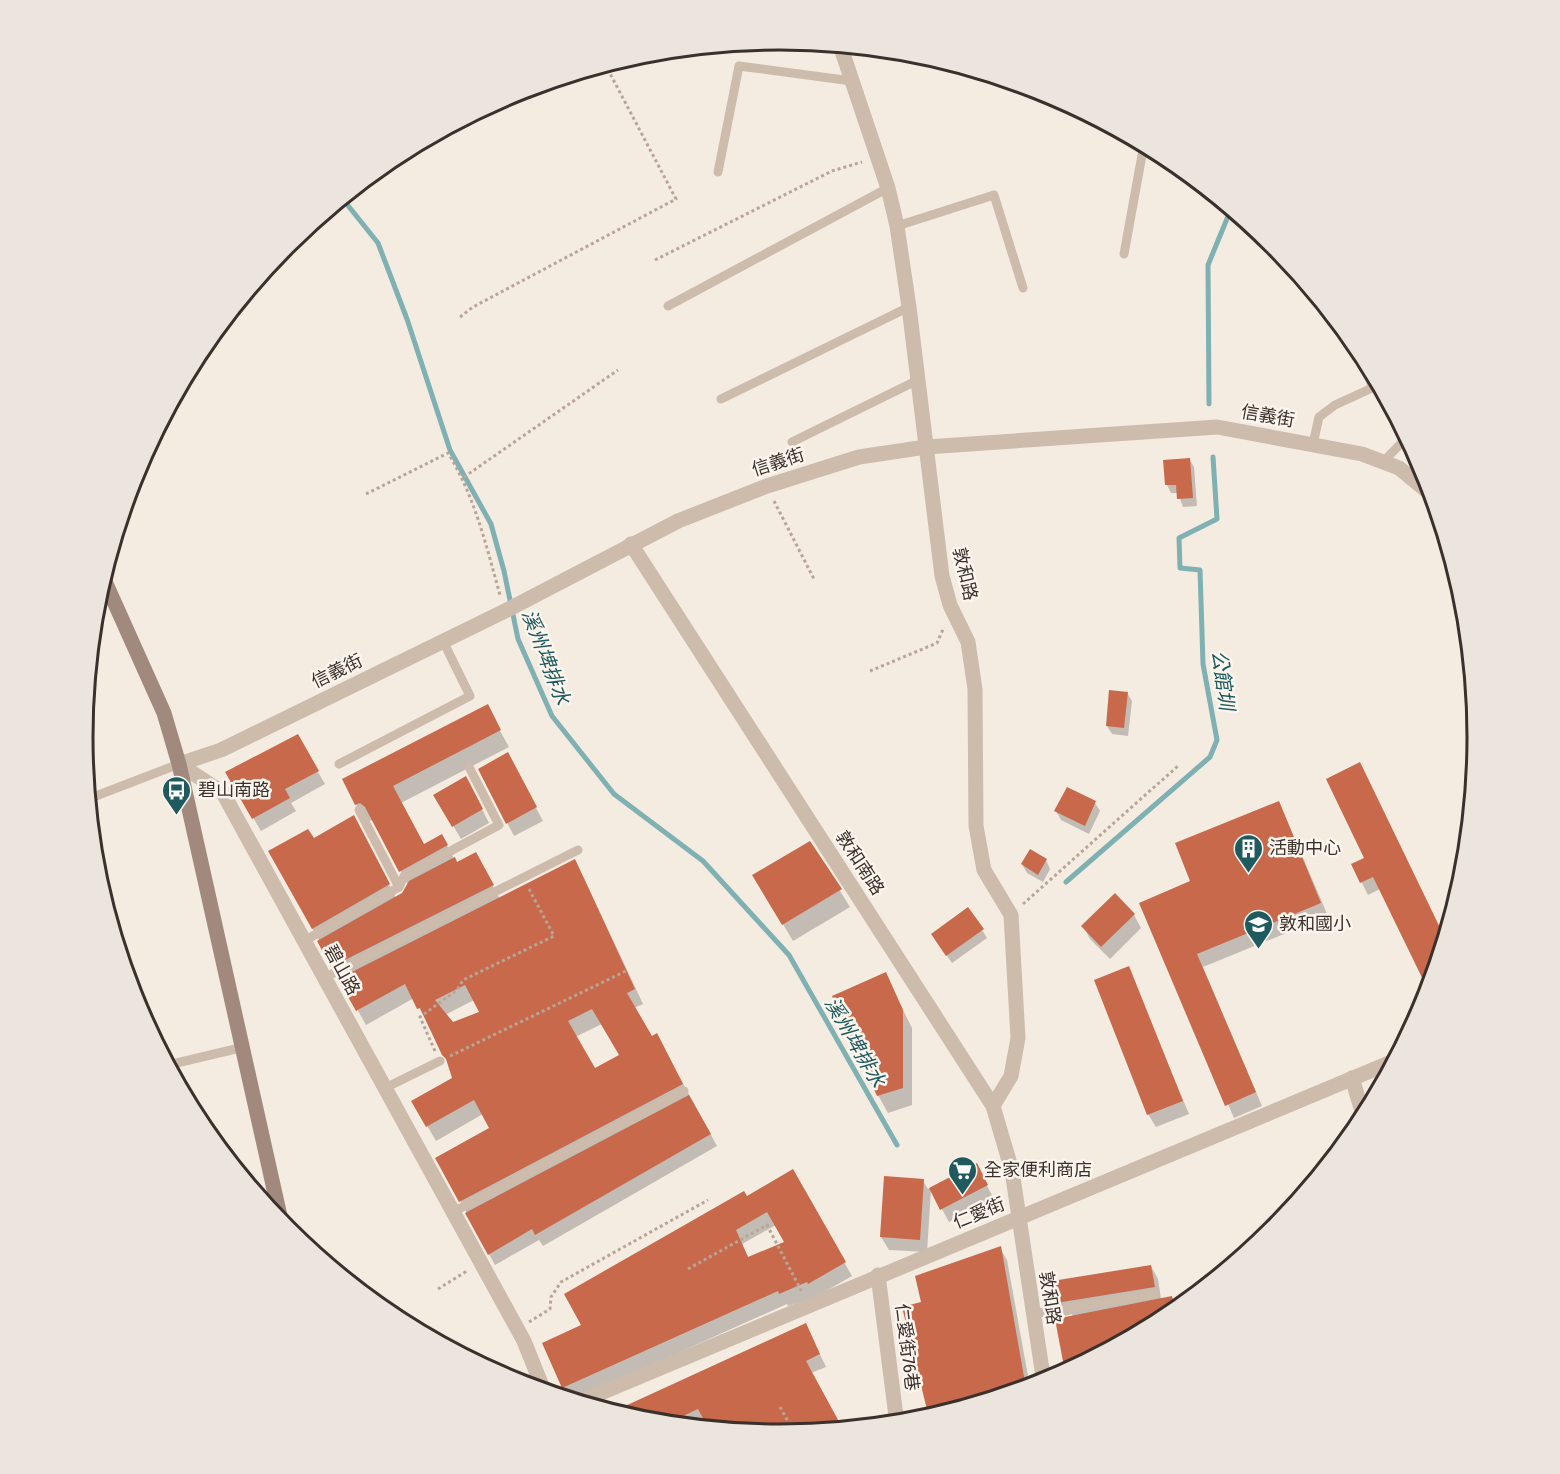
<svg xmlns="http://www.w3.org/2000/svg" width="1560" height="1474" font-family="'Fira Sans Condensed','Noto Sans TC',sans-serif">
<rect width="100%" height="100%" fill="#f4ebe1"/>
<g fill="#0003" fill-rule="evenodd">
<path d="M1189 459 1194 467 1197 506 1183 507 1178 493H1171L1167 485Z"/>
<path d="M1127 693 1132 701 1128 736 1112 734 1107 726Z"/>
<path d="M494 720 509 747 401 803 424 846 442 836 457 864 475 854 500 899 583 876 643 1004 634 1008 651 1038 665 1050 717 1146 543 1246 539 1240 495 1265 437 1158 491 1129 483 1114 436 1141 413 1101 454 1079 450 1066 414 998 366 1025 270 852 361 830 396 898 403 894 408 885 374 821 365 820 356 804ZM474 1000 481 1012 452 1024 445 1015ZM602 1024 621 1055 595 1070 575 1037Z"/>
<path d="M297 736 325 784 291 803 296 811 261 831 227 773Z"/>
<path d="M514 767 543 821 514 836 480 770Z"/>
<path d="M1067 789 1095 803 1100 811 1089 834 1061 820 1056 811Z"/>
<path d="M473 791 489 823 461 839 435 795Z"/>
<path d="M1279 802 1328 916 1203 967 1262 1106 1234 1118 1141 903 1192 882Z"/>
<path d="M810 843 850 907 793 941 754 876Z"/>
<path d="M1366 859 1380 889 1368 895 1353 865Z"/>
<path d="M1046 860 1050 869 1043 882 1027 873 1022 864Z"/>
<path d="M1134 915 1141 928 1110 959 1090 939 1083 926Z"/>
<path d="M982 930 987 938 952 963 937 942Z"/>
<path d="M1128 968 1189 1114 1156 1127 1148 1114Z"/>
<path d="M885 974 912 1028V1105L888 1113 878 1095Z"/>
<path d="M976 1165 994 1199 949 1222 931 1189 927 1252 889 1250 881 1237 923 1181 928 1189Z"/>
<path d="M792 1171 852 1276 817 1296 788 1306 787 1304 573 1400 570 1399 544 1343 583 1325 746 1198ZM776 1225 787 1243 749 1259 742 1244Z"/>
<path d="M1000 1248 1007 1260 1030 1387 924 1419 922 1410 929 1408 923 1303Z"/>
<path d="M1151 1266 1158 1279 1161 1299 1172 1297 1178 1309 1167 1318 1065 1372 1056 1320 1073 1317 1072 1314 1065 1316 1058 1303Z"/>
<path d="M806 1325 826 1367 811 1373 841 1429 780 1435 643 1422 610 1411 623 1409Z"/>
</g>
<g fill="none" stroke-linecap="round" stroke-linejoin="round">
<g stroke="#7fb0b2" stroke-width="5">
<path d="M342 198 378 243 407 319 450 450 491 524 504 571 518 639 552 716 614 794 703 861 789 955 897 1145"/>
<path d="M1209 404 1208 265 1231 209"/>
<path d="M1066 882 1210 757 1217 740 1203 664 1200 570 1180 568 1179 538 1217 519 1213 457"/>
</g>
</g>
<g fill="#c8694b" fill-rule="evenodd">
<path d="M1190 458 1193 498 1177 499 1176 485H1165L1163 460Z"/>
<path d="M1109 690 1128 692 1124 728 1106 726Z"/>
<path d="M488 704 501 730 393 786 424 844 442 834 448 845 399 872 365 807 360 803 355 805 342 779Z"/>
<path d="M298 734 319 771 285 789 290 798 252 819 225 772Z"/>
<path d="M508 752 537 807 506 824 478 769Z"/>
<path d="M1360 762 1445 938 1429 992 1373 877 1360 883 1351 864 1364 858 1326 779Z"/>
<path d="M466 776 483 809 452 827 433 795Z"/>
<path d="M1067 787 1096 801 1085 826 1054 811Z"/>
<path d="M1279 801 1321 903 1197 954 1256 1092 1225 1106 1139 903 1190 881 1175 843Z"/>
<path d="M354 815 390 884 312 929 268 851 308 829 314 838Z"/>
<path d="M810 841 842 889 782 925 752 875Z"/>
<path d="M1030 849 1047 859 1038 875 1021 864Z"/>
<path d="M476 852 494 885 331 967 317 941 402 893 409 881 455 857 457 862Z"/>
<path d="M575 859 635 989 627 993 652 1036 657 1033 683 1084 459 1202 435 1158 489 1128 474 1100 426 1127 411 1101 452 1078 446 1059 442 1055 420 1008 417 1009 405 984 356 1011 338 979ZM465 985 479 1012 453 1022 435 1000ZM592 1009 619 1055 595 1068 568 1021Z"/>
<path d="M1115 893 1135 914 1101 947 1081 926Z"/>
<path d="M968 907 984 929 946 956 931 934Z"/>
<path d="M1129 966 1183 1101 1147 1115 1094 980Z"/>
<path d="M886 972 903 1010V1088L877 1096 832 996Z"/>
<path d="M689 1095 711 1134 535 1235 532 1229 488 1255 465 1213Z"/>
<path d="M977 1163 988 1185 940 1210 929 1188Z"/>
<path d="M793 1169 846 1262 808 1284 807 1282 779 1294 778 1291 562 1388 542 1343 581 1325 564 1294 744 1191 747 1196ZM767 1212 784 1242 748 1257 736 1230Z"/>
<path d="M884 1176 924 1179 920 1240 880 1237Z"/>
<path d="M1001 1246 1026 1388 929 1418 902 1307 921 1302 915 1276Z"/>
<path d="M1151 1265 1155 1287 1056 1303 1052 1281Z"/>
<path d="M1172 1296 1175 1311 1167 1318 1065 1372 1055 1319Z"/>
<path d="M806 1323 820 1354 806 1361 843 1429 780 1435 708 1428 698 1409 666 1424 643 1422 612 1412Z"/>
</g>
<g fill="none" stroke-linecap="round" stroke-linejoin="round">
<g stroke="#b9a596" stroke-width="3" stroke-dasharray="3 3" stroke-linecap="butt">
<path d="M655 260 832 171 862 162"/>
<path d="M460 317 473 307 676 199 605 64"/>
<path d="M464 477 618 370"/>
<path d="M366 494 448 453C475 497 486 545 500 595"/>
<path d="M774 501 814 579"/>
<path d="M870 671 937 643 944 627"/>
<path d="M1023 904 1179 765"/>
<path d="M435 1051 420 1017 457 990 463 980 554 936 529 889"/>
<path d="M450 1056 626 971"/>
<path d="M688 1269 767 1225 802 1292"/>
<path d="M438 1289 467 1271"/>
<path d="M529 1322 550 1309 551 1297 561 1282 708 1200"/>
<path d="M780 1407 795 1434"/>
</g>
<g stroke="#cdbbac" stroke-width="9">
<path d="M1006 84 1038 90"/>
<path d="M718 172 739 66 852 81"/>
<path d="M897 226 994 195 1023 288"/>
<path d="M1124 254 1144 144"/>
<path d="M668 306 888 188"/>
<path d="M721 399 909 307"/>
<path d="M792 442 918 380"/>
<path d="M1313 444 1319 417 1335 405 1372 388 1366 360"/>
<path d="M1383 462 1407 437"/>
<path d="M339 764 470 696 443 641"/>
<path d="M88 799 179 764"/>
<path d="M359 810 399 887"/>
<path d="M304 941 399 887 404 876 499 825 469 767"/>
<path d="M324 978 578 850"/>
<path d="M168 1065 244 1047"/>
<path d="M385 1088 440 1061"/>
<path d="M453 1212 684 1091"/>
<path d="M1032 1314 1155 1294"/>
</g>
<g stroke="#cdbbac" stroke-width="15">
<path d="M631 544 993 1106"/>
<path d="M179 764 221 750 505 611 678 521 767 486 859 457 926 447 1217 427 1362 454 1399 468 1433 496"/>
<path d="M179 764 223 793 524 1341 544 1391"/>
<path d="M1352 1078 1364 1118"/>
<path d="M878 1275 897 1424"/>
<path d="M579 1402 1394 1061"/>
</g>
<path stroke="#cdbbac" stroke-width="15" d="M840 45 888 188 897 226 909 307 942 576 950 605 968 642 975 689 976 826 984 870 1011 915 1018 1038 1011 1076 993 1106 1012 1171 1044 1383"/>
<path stroke="#a18a7d" stroke-width="15" d="M103 577 164 713 179 764 282 1225"/>
</g>
<defs>
<symbol id="bus-pin" viewBox="-11 -11 22 30"><path d="M0 17L-7.5 6A9.5 9.5 0 1 1 7.5 6Z" fill="#1f5a5e" stroke="#fbf5ee"/><path d="M-5-6H5V4H4V6H2V4H-2V6H-4V4H-5ZM-3.5-4V0h7V-4ZM-3.5 1.2v1.5H-2V1.2ZM2 1.2v1.5H3.5V1.2Z" fill="#fff"/></symbol>
<symbol id="building-pin" viewBox="-11 -11 22 30"><path d="M0 17L-7.5 6A9.5 9.5 0 1 1 7.5 6Z" fill="#1f5a5e" stroke="#fbf5ee"/><path d="M-4-6H4V6H1V3H-1V6H-4ZM-2.5-4.3h1.7v1.8h-1.7ZM.8-4.3h1.7v1.8H.8ZM-2.5-1h1.7V.8h-1.7ZM.8-1h1.7V.8H.8Z" fill="#fff"/></symbol>
<symbol id="school-pin" viewBox="-11 -11 22 30"><path d="M0 17L-7.5 6A9.5 9.5 0 1 1 7.5 6Z" fill="#1f5a5e" stroke="#fbf5ee"/><path d="M0-5L7-2L0 1L-7-2ZM-4 1L0 2.5L4 1V4Q0 6-4 4Z" fill="#fff"/></symbol>
<symbol id="supermarket-pin" viewBox="-11 -11 22 30"><path d="M0 17L-7.5 6A9.5 9.5 0 1 1 7.5 6Z" fill="#1f5a5e" stroke="#fbf5ee"/><path d="M-6-5.5h2.5l.6 2H6L4.5 2H-2.5L-4.4-4H-6ZM-1.5 3.2a1.3 1.3 0 1 0 .1 0ZM3 3.2a1.3 1.3 0 1 0 .1 0Z" fill="#fff"/></symbol>
</defs>
<g fill-rule="evenodd">
<use href="#bus-pin" x="160" y="774" width="33" height="45"/>
<use href="#building-pin" x="1232" y="832" width="33" height="45"/>
<use href="#school-pin" x="1242" y="908" width="33" height="45"/>
<use href="#supermarket-pin" x="946" y="1154" width="33" height="45"/>
</g>
<g text-anchor="middle" dominant-baseline="central" stroke-width="5" stroke-linejoin="round" paint-order="stroke">
<g font-size="18" fill="#3b302b" stroke="#fbf5ee">
<text transform="translate(1268 416) rotate(10)">信義街</text>
<text transform="translate(778 462) rotate(-18)">信義街</text>
<text transform="translate(965 574) rotate(77)">敦和路</text>
<text transform="translate(337 671) rotate(-26)">信義街</text>
<text transform="translate(860 863) rotate(57)">敦和南路</text>
<text transform="translate(342 970) rotate(61)">碧山路</text>
<text transform="translate(979 1213) rotate(-22)">仁愛街</text>
<text transform="translate(1050 1298) rotate(81)">敦和路</text>
<text transform="translate(907 1347) rotate(83)">仁愛街76巷</text>
</g>
<g font-size="18" fill="#3b302b" stroke="#fbf5ee" text-anchor="start">
<text x="198" y="790">碧山南路</text>
<text x="1269" y="848">活動中心</text>
<text x="1279" y="924">敦和國小</text>
<text x="984" y="1170">全家便利商店</text>
</g>
<g font-size="20" font-style="italic" fill="#1f5a5e" stroke="#fbf5ee">
<text transform="translate(546 657) rotate(69)">溪州埤排水</text>
<text transform="translate(1223 680) rotate(82)">公館圳</text>
<text transform="translate(855 1042) rotate(60)">溪州埤排水</text>
</g>
</g>
<path d="M0 0H1560V1474H0ZM93 737a687 687 0 1 1 1374 0a687 687 0 1 1-1374 0Z" fill="#ece5de" fill-rule="evenodd"/>
<path fill="none" stroke="#3b302b" stroke-width="3" d="M93 737a687 687 0 1 1 1374 0a687 687 0 1 1-1374 0Z"/>
</svg>
